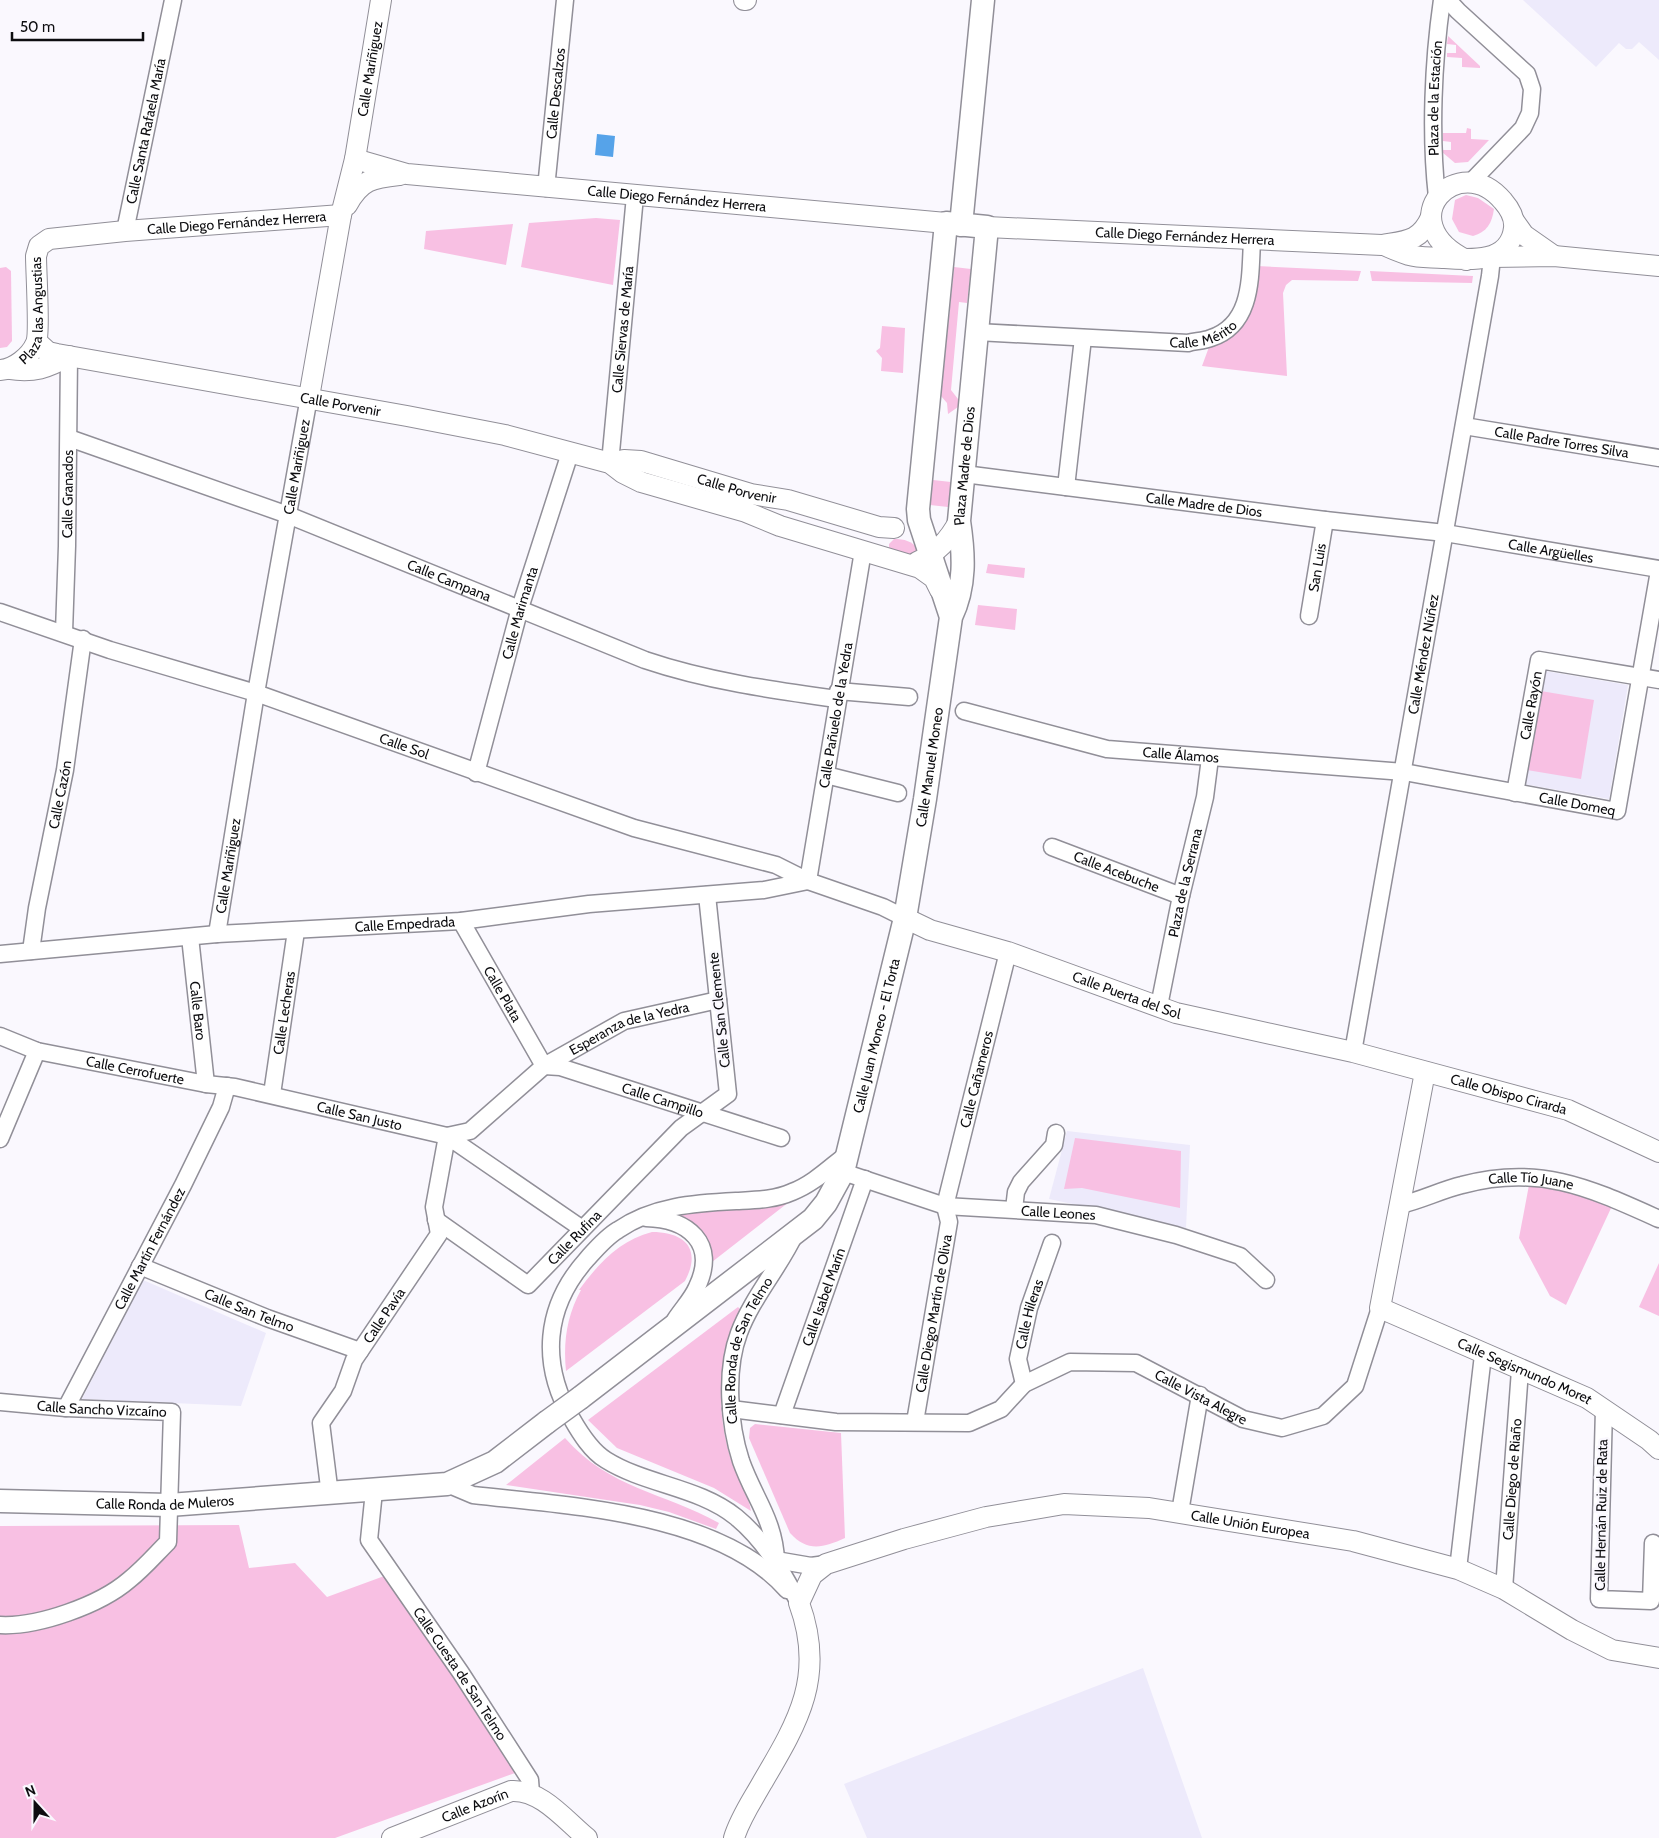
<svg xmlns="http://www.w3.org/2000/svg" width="1659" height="1838" font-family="Cabin,sans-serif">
<rect width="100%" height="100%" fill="#faf8fe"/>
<g fill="#edeafb">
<path d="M1523 0H1659V60L1639 42 1632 49H1626L1619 43 1596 67Z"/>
<path d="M1545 671 1628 685 1609 799 1524 784Z"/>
<path d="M1067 1131 1190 1145 1186 1228 1049 1199Z"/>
<path d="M143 1280 266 1333 241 1406 82 1399Z"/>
<path d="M1143 1668 1202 1838H867L844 1784Z"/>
</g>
<g fill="#f8c0e3">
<path d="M1448 36 1480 66V68L1462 67V58L1447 57V53H1456V45L1447 44Z"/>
<path d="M1467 128 1471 129V139L1489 140 1468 162 1455 163 1442 152 1443 150H1451V142L1443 141V133H1466Z"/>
<path d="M1466 195 1478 198 1494 209C1492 223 1487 232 1473 236L1459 232 1452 219 1455 200Z"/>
<path d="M596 218 620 220 613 285 521 267 529 223Z"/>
<path d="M513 224 506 265 424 249 426 231Z"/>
<path d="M1257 266 1361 271 1358 281 1292 280 1286 285 1283 293 1287 376 1202 366 1209 347 1250 313 1254 299Z"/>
<path d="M6 267 11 271 12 341 7 347 0 348V268Z"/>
<path d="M954 267 971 269 967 303 959 302 951 390 958 399V407L948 414 947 403 941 396Z"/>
<path d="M1370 271 1473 276 1472 283 1372 281Z"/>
<path d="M882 326 905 328 903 373 881 371 882 358 876 351 880 348Z"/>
<path d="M933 480 951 482 948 507 930 505Z"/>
<path d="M894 539C904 539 913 541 918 550L915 556 889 549V544Z"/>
<path d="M988 564 1025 568 1024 578 986 573Z"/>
<path d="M978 605 1017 609 1015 630 975 625Z"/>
<path d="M1541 691 1594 700 1581 779 1527 770Z"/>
<path d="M1075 1138 1181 1151 1180 1208 1082 1188 1064 1189Z"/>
<path d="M1529 1185 1563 1189 1612 1206 1566 1305 1550 1296 1519 1238Z"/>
<path d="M789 1202 712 1262C711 1239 698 1222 677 1214L770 1206Z"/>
<path d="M652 1232C685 1232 702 1249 685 1281L566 1371C563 1342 567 1315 581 1290H579C598 1264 620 1240 652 1232Z"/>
<path d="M1659 1263V1316L1639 1307Z"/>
<path d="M738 1307 740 1309C717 1358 715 1414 733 1465 738 1480 749 1496 751 1511L714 1488 617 1448 588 1420Z"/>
<path d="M755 1424 841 1433 845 1538C823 1548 807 1552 790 1533L749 1438 750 1428Z"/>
<path d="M565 1438C610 1489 663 1492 719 1523L716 1529 669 1512 640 1505 506 1485Z"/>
<path d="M239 1525 249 1568 295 1563 327 1597 387 1575 515 1773 335 1838H0V1526Z"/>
</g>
<path fill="#56a3e9" d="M597 134 615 136 613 157 595 155Z"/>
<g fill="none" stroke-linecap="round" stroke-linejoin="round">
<defs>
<g id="minor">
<path d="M1448 0 1458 11 1527 74 1532 89 1530 113 1523 128 1470 183"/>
<path id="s1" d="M546 188 565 0"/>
<path id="s2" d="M1437 197C1430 135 1433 62 1442 0"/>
<path id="s3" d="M125 231 173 0"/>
<path id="s4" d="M977 332 1188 343C1195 341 1204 341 1211 338 1253 324 1250 277 1252 240"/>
<path id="s5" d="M1464 426 1659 458"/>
<path id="s6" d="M69 438 288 515 645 660C707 681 772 690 837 699"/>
<path id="s7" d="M610 463 635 196"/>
<path id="s8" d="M964 474 1325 520 1445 533 1659 569"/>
<path d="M1066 487 1083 338"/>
<path id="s9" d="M0 612 110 650 256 693 634 828 776 865 808 881 883 907 905 918"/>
<path id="s10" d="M1309 616 1325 520"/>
<path id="s11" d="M64 632 67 546 69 356"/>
<path d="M838 691 909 697"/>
<path id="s12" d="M964 711 1107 749 1404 772 1617 811 1659 571"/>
<path id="s13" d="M476 773 520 608 570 453"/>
<path d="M826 775 898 793"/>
<path id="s14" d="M1515 793 1539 660 1659 680"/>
<path id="s15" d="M1052 847 1181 896"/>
<path id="s16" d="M808 881 863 551"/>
<path id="s17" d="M461 921 544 1066"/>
<path id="s18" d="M217 934 256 693 309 397"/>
<path id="s19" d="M190 937 206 1084"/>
<path id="s20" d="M31 951 37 908 65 770 83 639"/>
<path id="s21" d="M0 954 217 934 461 921 589 904 764 890 808 881"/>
<path id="s22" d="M1159 1006 1181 896 1205 797 1210 758"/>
<path id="s23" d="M0 1036 37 1051 206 1084 235 1087 447 1136 470 1131 544 1066 624 1021 718 1000"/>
<path id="s24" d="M1353 1052 1490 276 1492 257"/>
<path id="s25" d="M544 1066 560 1067 781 1138"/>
<path id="s26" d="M272 1094 296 931"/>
<path d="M0 1139 37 1051"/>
<path id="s27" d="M843 1172 945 1206 1096 1215 1176 1235 1240 1256 1266 1280"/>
<path id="s28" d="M1400 1205C1422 1200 1441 1190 1462 1185 1540 1164 1590 1188 1659 1219"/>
<path d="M1014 1209 1016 1192 1021 1182 1054 1145 1056 1133"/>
<path d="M646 1218C688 1219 718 1243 697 1287 692 1299 682 1309 675 1320"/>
<path id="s29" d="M436 1220 528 1285 681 1128 728 1094 707 895"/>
<path id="s30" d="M140 1266 267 1318 360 1351"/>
<path id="s31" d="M1024 1384 1018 1359 1029 1308 1052 1243"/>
<path id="s32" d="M0 1402 66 1408 172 1412 168 1542C155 1555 143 1569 129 1580 100 1605 38 1627 0 1625"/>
<path id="s33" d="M66 1408 183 1185 221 1107 227 1086"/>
<path id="s34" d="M731 1409 836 1422 969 1423 1001 1409 1024 1384 1070 1362 1136 1363 1243 1419 1282 1428 1323 1416 1355 1386 1380 1308"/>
<path d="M1604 1409 1599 1599 1651 1601 1653 1543"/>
<path id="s35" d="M782 1415 865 1179"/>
<path id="s36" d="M915 1422 949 1222 945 1206 1008 952"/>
<path d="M447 1484 473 1495C568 1506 719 1512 787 1590"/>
<path id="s37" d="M374 1491 369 1540 461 1673 530 1780 531 1793"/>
<path id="s38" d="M330 1495 321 1423 343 1391 354 1360 439 1234 434 1207 447 1136 581 1228"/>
<path d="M1180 1512 1200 1395"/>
<path id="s39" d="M776 1560C774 1519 754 1498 741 1461 729 1424 725 1370 739 1333 752 1298 779 1268 795 1234"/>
<path d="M776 1560 811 1566 826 1564"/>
<path d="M1458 1569 1483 1355"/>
<path id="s40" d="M1504 1589 1520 1370"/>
<path d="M799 1603C782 1571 765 1541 736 1517 699 1487 646 1485 606 1460 591 1451 580 1433 572 1419 540 1364 544 1307 587 1259 596 1249 606 1237 618 1230 653 1206 694 1203 736 1201 755 1200 774 1200 792 1192 813 1184 829 1168 846 1155"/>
</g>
<g id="tertiary">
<path d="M744 0H746"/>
<path id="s41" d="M355 159 407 174 946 223"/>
<path d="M347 205C361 179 373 178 400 175"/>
<path d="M1514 221 1524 235 1554 256"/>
<path id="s42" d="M987 227 1382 245C1405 241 1420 242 1431 217"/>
<path d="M1384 245C1392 249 1400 252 1409 255 1419 258 1432 257 1443 258 1469 260 1510 264 1514 228 1515 217 1510 209 1503 201 1459 148 1388 221 1466 260"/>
<path d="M1492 257 1554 256 1659 266"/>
<path id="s43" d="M37 342 48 352 57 354 407 416 505 435 610 463 623 473 641 482 746 512 780 526 920 568 934 578 940 590"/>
<path d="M9 369C34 373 47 368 69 356"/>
<path id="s44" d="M0 370C14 369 30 357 36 343 40 334 36 270 36 256L39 246 49 239 125 231 341 215"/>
<path id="s45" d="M309 397 341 215 355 159 381 0"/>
<path id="s46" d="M610 463 624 460 641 461 751 494 788 500 879 527 894 528"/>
<path d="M917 562C937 553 949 540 959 521"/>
<path id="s47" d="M905 918 930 930 1008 952 1176 1013 1353 1052 1568 1110 1659 1152"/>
<path id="s48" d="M1425 1072 1380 1308 1587 1398 1649 1440 1659 1449"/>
<path id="s49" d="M392 1838 511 1791C541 1789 565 1820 587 1838"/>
<path id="s50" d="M734 1838C740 1818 752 1801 762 1783 798 1722 826 1676 799 1603L812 1575 826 1564 904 1539 986 1517 1064 1504 1149 1508 1353 1541 1458 1569 1504 1589 1572 1630 1612 1650 1659 1658"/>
</g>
<g id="secondary">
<path d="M961 225 983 0"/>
<path id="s51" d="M580 1398 813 1219 826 1203 843 1172 905 918 925 799 951 617C966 586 964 554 959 521L987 227 946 223 918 509 919 520 951 617"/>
<path id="s52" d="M0 1501 169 1505 447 1484 495 1462 547 1422"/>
</g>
</defs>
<use href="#minor" stroke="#918f98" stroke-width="19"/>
<use href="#tertiary" stroke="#918f98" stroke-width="22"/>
<use href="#secondary" stroke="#918f98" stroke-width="25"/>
<use href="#minor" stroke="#fff" stroke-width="16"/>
<use href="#tertiary" stroke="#fff" stroke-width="20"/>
<use href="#secondary" stroke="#fff" stroke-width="22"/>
<defs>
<path id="secondary-bridge" d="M547 1422 580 1398"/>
</defs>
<use href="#secondary-bridge" stroke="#918f98" stroke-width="25" stroke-linecap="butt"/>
<use href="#secondary-bridge" stroke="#fff" stroke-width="22"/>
</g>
<g text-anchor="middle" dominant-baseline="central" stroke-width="5" stroke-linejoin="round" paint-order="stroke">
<g font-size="14" fill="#0d0d10" stroke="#faf8fe">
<text stroke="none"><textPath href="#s45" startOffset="334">Calle Mariñiguez</textPath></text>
<text stroke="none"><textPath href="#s1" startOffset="95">Calle Descalzos</textPath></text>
<text stroke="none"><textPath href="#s2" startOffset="99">Plaza de la Estación</textPath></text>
<text stroke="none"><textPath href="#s3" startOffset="102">Calle Santa Rafaela María</textPath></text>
<text stroke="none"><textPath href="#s41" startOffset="325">Calle Diego Fernández Herrera</textPath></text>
<text stroke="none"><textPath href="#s44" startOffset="345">Calle Diego Fernández Herrera</textPath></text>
<text stroke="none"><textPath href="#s42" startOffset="198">Calle Diego Fernández Herrera</textPath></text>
<text stroke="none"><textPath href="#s44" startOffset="78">Plaza las Angustias</textPath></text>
<text stroke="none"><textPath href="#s4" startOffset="228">Calle Mérito</textPath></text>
<text stroke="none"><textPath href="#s7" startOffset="134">Calle Siervas de María</textPath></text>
<text stroke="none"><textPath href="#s43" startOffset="312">Calle Porvenir</textPath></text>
<text stroke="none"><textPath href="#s5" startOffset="99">Calle Padre Torres Silva</textPath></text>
<text stroke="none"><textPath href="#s51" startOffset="1069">Plaza Madre de Dios</textPath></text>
<text stroke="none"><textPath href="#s18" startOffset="474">Calle Mariñiguez</textPath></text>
<text stroke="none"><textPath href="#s46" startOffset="131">Calle Porvenir</textPath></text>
<text stroke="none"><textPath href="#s11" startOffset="138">Calle Granados</textPath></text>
<text stroke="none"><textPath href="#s8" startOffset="242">Calle Madre de Dios</textPath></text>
<text stroke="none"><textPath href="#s8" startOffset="592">Calle Argüelles</textPath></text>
<text stroke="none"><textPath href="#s10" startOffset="49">San Luis</textPath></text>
<text stroke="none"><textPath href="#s6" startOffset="406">Calle Campana</textPath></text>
<text stroke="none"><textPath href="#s13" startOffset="166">Calle Marimanta</textPath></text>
<text stroke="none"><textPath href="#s24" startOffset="404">Calle Méndez Núñez</textPath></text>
<text stroke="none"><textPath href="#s14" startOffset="89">Calle Rayón</textPath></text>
<text stroke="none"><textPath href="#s16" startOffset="168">Calle Pañuelo de la Yedra</textPath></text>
<text stroke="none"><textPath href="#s9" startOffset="426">Calle Sol</textPath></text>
<text stroke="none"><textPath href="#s12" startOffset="222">Calle Álamos</textPath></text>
<text stroke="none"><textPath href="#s51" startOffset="764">Calle Manuel Moneo</textPath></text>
<text stroke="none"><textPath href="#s20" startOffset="159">Calle Cazón</textPath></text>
<text stroke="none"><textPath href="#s12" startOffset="622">Calle Domeq</textPath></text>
<text stroke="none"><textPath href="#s18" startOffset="69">Calle Mariñiguez</textPath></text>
<text stroke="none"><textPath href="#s15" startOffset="69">Calle Acebuche</textPath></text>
<text stroke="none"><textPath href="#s22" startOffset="126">Plaza de la Serrana</textPath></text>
<text stroke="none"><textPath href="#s21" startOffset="406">Calle Empedrada</textPath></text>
<text stroke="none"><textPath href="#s17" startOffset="84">Calle Plata</textPath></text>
<text stroke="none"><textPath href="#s47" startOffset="235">Calle Puerta del Sol</textPath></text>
<text stroke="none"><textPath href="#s19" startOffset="74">Calle Baro</textPath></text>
<text transform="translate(719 1010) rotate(-96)">Calle San Clemente</text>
<text stroke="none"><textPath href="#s26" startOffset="82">Calle Lecheras</textPath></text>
<text stroke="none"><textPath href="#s23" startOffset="675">Esperanza de la Yedra</textPath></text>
<text stroke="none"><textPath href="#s51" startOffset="490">Calle Juan Moneo - El Torta</textPath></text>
<text stroke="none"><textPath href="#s23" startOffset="140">Calle Cerrofuerte</textPath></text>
<text stroke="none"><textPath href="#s36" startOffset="350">Calle Cañameros</textPath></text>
<text stroke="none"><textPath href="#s47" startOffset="630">Calle Obispo Cirarda</textPath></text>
<text stroke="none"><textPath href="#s25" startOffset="124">Calle Campillo</textPath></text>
<text stroke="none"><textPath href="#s23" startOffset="369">Calle San Justo</textPath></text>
<text stroke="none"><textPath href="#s28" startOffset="135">Calle Tío Juane</textPath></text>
<text stroke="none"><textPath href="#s27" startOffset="221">Calle Leones</textPath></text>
<text stroke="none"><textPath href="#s29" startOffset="179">Calle Rufina</textPath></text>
<text stroke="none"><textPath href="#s33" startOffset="180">Calle Martín Fernández</textPath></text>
<text stroke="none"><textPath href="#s35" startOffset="125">Calle Isabel Marín</textPath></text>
<text stroke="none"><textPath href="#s30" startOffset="118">Calle San Telmo</textPath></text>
<text stroke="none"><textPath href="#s31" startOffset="72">Calle Hileras</textPath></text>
<text stroke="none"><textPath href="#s36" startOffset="110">Calle Diego Martín de Oliva</textPath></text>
<text stroke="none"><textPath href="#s38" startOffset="198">Calle Pavía</textPath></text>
<text stroke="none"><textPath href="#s39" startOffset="221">Calle Ronda de San Telmo</textPath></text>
<text stroke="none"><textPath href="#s48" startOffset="398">Calle Segismundo Moret</textPath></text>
<text stroke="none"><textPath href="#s34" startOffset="498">Calle Vista Alegre</textPath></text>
<text stroke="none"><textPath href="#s32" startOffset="102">Calle Sancho Vizcaíno</textPath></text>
<text stroke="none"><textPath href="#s40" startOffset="110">Calle Diego de Riaño</textPath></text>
<text stroke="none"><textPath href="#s52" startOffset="165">Calle Ronda de Muleros</textPath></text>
<text transform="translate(1601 1515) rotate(-89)">Calle Hernán Ruiz de Rata</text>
<text stroke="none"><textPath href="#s50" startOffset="736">Calle Unión Europea</textPath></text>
<text stroke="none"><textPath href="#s37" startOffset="211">Calle Cuesta de San Telmo</textPath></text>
<text stroke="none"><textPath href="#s49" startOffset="89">Calle Azorín</textPath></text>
</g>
</g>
<g transform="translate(35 1803) rotate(339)" stroke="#faf8fe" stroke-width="4" paint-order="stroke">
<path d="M0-4L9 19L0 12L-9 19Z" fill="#0d0d10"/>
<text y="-8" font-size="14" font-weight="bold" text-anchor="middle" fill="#0d0d10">N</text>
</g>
<path d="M12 32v8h131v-8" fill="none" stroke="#0d0d10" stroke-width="2.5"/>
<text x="20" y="32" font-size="15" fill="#0d0d10" stroke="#faf8fe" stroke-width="4" paint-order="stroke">50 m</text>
</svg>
